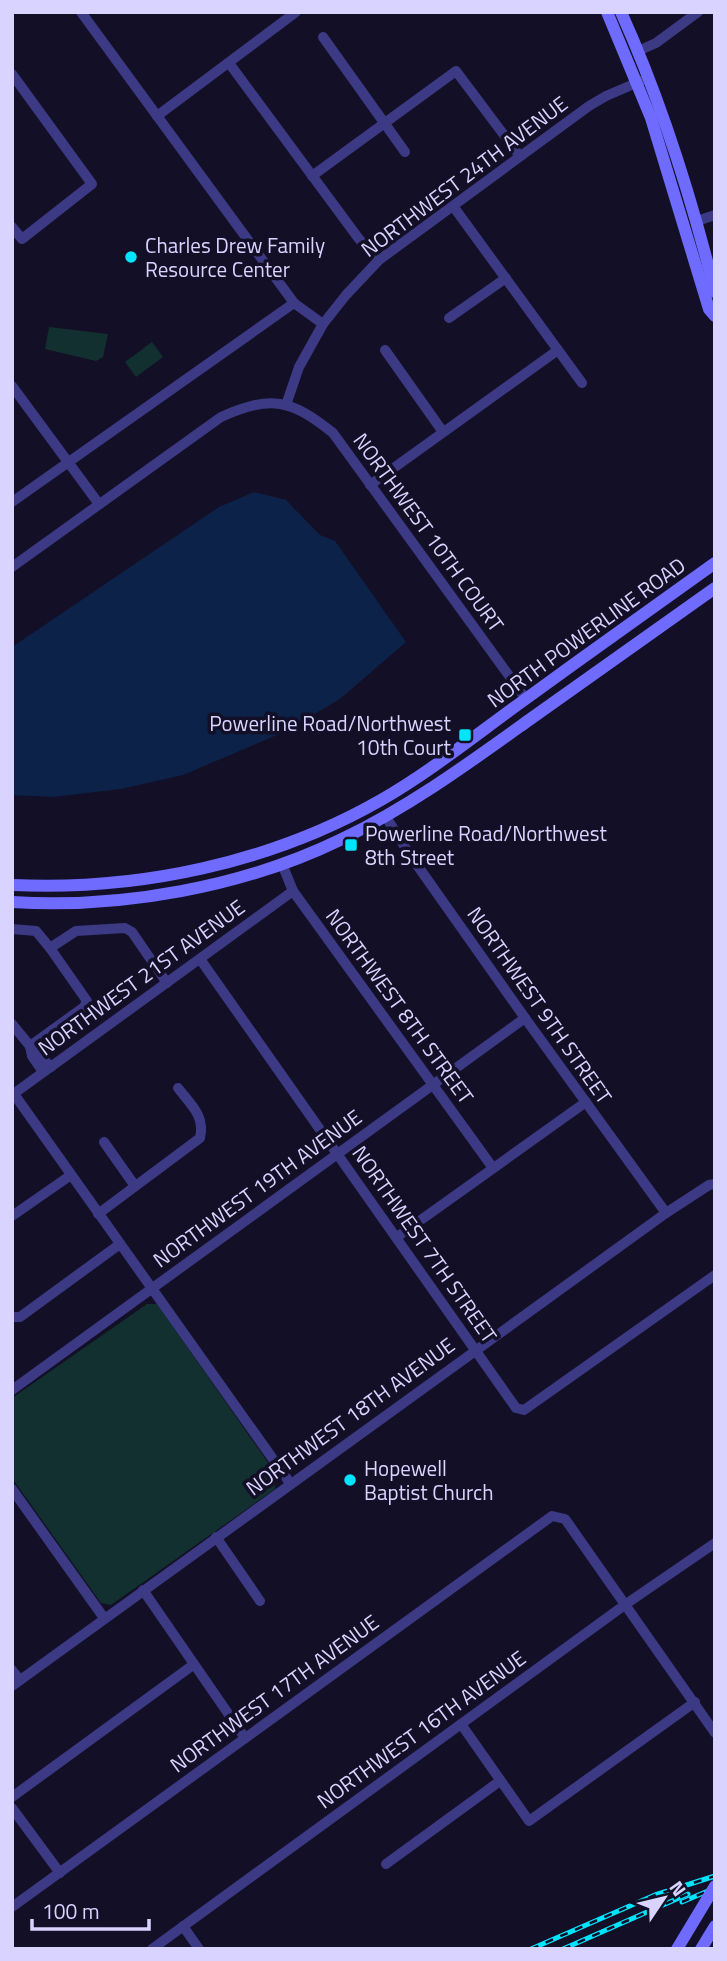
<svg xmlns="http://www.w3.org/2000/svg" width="727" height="1961" font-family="'Titillium Web',sans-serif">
<rect width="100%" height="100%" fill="#130f26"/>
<g fill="#12302f">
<path d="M49 327 108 334 103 357 96 361 45 349Z"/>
<path d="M152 342 163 357 136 377 125 362Z"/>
<path d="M147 1304H157L276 1474 275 1489 111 1605 101 1603 12 1478V1398Z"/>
</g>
<path fill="#0c2248" d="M254 492 286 500 320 535 335 541 406 642 340 699 284 732 183 775 121 789 53 797 12 795V647L219 507Z"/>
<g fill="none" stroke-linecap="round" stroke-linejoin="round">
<g stroke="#3d3a85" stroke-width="10">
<path d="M81 12 294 303 323 324"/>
<path d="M323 37 405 152"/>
<path d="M638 51 656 43 698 12"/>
<path d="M229 63 359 239 379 260"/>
<path d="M12 74 92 184 22 239 12 227"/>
<path d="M157 116 296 12"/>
<path d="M312 176 456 71 519 155"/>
<path d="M453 206 582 383"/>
<path d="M697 221 715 215"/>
<path d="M449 318 506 278"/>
<path d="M385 350 443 432"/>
<path d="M12 386 99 504"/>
<path d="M286 405 299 367 323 324 346 295 379 260 589 106 606 96 641 81"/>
<path d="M370 485 558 350"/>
<path d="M12 502 294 303"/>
<path d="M12 567 221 417C271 395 291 399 333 433L526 699"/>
<path d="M386 817 410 855 525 1018 666 1213"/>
<path d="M282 864 293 891 493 1168"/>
<path d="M12 929 36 931 50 948 76 931 125 928 132 932 167 983"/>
<path d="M200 959 516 1408 524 1410 715 1275"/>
<path d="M12 1024 30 1046 51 1067"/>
<path d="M30 1046 84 1007 87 1001 50 948"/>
<path d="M30 1046 32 1056 43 1072"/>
<path d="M14 1094 290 1483"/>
<path d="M12 1095 293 891"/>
<path d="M104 1142 135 1186"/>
<path d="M98 1214 200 1138C205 1116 192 1106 178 1088"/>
<path d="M12 1216 71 1175"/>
<path d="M397 1237 586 1102"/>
<path d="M12 1317H20L120 1244"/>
<path d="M12 1390 525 1018"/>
<path d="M12 1489 104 1618"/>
<path d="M216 1537 260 1601"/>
<path d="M143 1590 245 1738"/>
<path d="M12 1670 20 1680"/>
<path d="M12 1686 666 1213 709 1185 715 1184"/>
<path d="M461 1724 529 1821 695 1702"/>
<path d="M12 1797 193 1665"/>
<path d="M12 1808 60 1873"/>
<path d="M386 1864 500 1781"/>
<path d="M12 1907 552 1516 565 1519 570 1526 715 1733"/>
<path d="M183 1926 199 1949"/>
<path d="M152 1949 626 1604 715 1543"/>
</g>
<g stroke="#6f6bff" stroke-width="12">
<path d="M607 12 651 118 709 309 715 316"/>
<path d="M621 12C662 103 691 196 715 292"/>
<path d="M12 885C138 891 271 863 381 800 428 773 472 738 516 706 582 658 648 611 715 563"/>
<path d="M12 902C121 909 244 887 342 839 409 807 469 763 529 720 591 676 653 632 715 588"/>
<path d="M701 1949 715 1926"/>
</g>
<defs>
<g id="rail">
<path d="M682 1902 715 1888"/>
<path d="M531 1949 655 1895 715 1876"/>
<path d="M563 1949 688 1894"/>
</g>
</defs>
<use href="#rail" stroke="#00e5ff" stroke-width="5"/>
<use href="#rail" stroke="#130f26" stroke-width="2.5" stroke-dasharray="8" stroke-linecap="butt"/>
<path stroke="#6f6bff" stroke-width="12" d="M677 1949 715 1886"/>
</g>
<g fill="#00e5ff" stroke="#130f26" stroke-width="2.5">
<circle cx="131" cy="257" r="7"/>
<rect x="458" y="728" width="14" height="14" rx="3.5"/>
<rect x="344" y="838" width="14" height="14" rx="3.5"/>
<circle cx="350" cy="1480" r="7"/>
</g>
<g text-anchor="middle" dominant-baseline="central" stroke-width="7" stroke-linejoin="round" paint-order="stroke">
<g font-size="21" fill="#d9d4ff" stroke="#130f26">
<text transform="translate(464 176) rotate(-37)">NORTHWEST 24TH AVENUE</text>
<text transform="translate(429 532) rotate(54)">NORTHWEST 10TH COURT</text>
<text transform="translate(586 632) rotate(-36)">NORTH POWERLINE ROAD</text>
<text transform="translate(141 977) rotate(-36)">NORTHWEST 21ST AVENUE</text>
<text transform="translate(540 1005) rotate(55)">NORTHWEST 9TH STREET</text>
<text transform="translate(400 1006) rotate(54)">NORTHWEST 8TH STREET</text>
<text transform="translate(257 1188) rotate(-36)">NORTHWEST 19TH AVENUE</text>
<text transform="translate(425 1244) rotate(55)">NORTHWEST 7TH STREET</text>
<text transform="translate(350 1416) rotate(-36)">NORTHWEST 18TH AVENUE</text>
<text transform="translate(274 1693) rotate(-36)">NORTHWEST 17TH AVENUE</text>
<text transform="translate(421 1729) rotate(-36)">NORTHWEST 16TH AVENUE</text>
</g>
<g font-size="21" fill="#d9d4ff" stroke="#130f26" text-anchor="start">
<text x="145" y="245">Charles Drew Family<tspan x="145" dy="24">Resource Center</tspan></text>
<text x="451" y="723" text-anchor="end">Powerline Road/Northwest<tspan x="451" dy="24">10th Court</tspan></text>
<text x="365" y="833">Powerline Road/Northwest<tspan x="365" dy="24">8th Street</tspan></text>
<text x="364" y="1468">Hopewell<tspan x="364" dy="24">Baptist Church</tspan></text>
</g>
</g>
<rect width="727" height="1961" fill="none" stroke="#d9d4ff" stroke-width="28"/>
<g transform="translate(664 1898) rotate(55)" stroke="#130f26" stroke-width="5" paint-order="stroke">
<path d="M0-5L12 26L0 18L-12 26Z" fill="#d9d4ff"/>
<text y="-10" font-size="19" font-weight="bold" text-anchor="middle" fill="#d9d4ff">N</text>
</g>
<path d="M32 1919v10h117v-10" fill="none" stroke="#d9d4ff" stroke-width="3.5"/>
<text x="42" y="1919" font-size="21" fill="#d9d4ff" stroke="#130f26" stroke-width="5" paint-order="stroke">100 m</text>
</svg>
